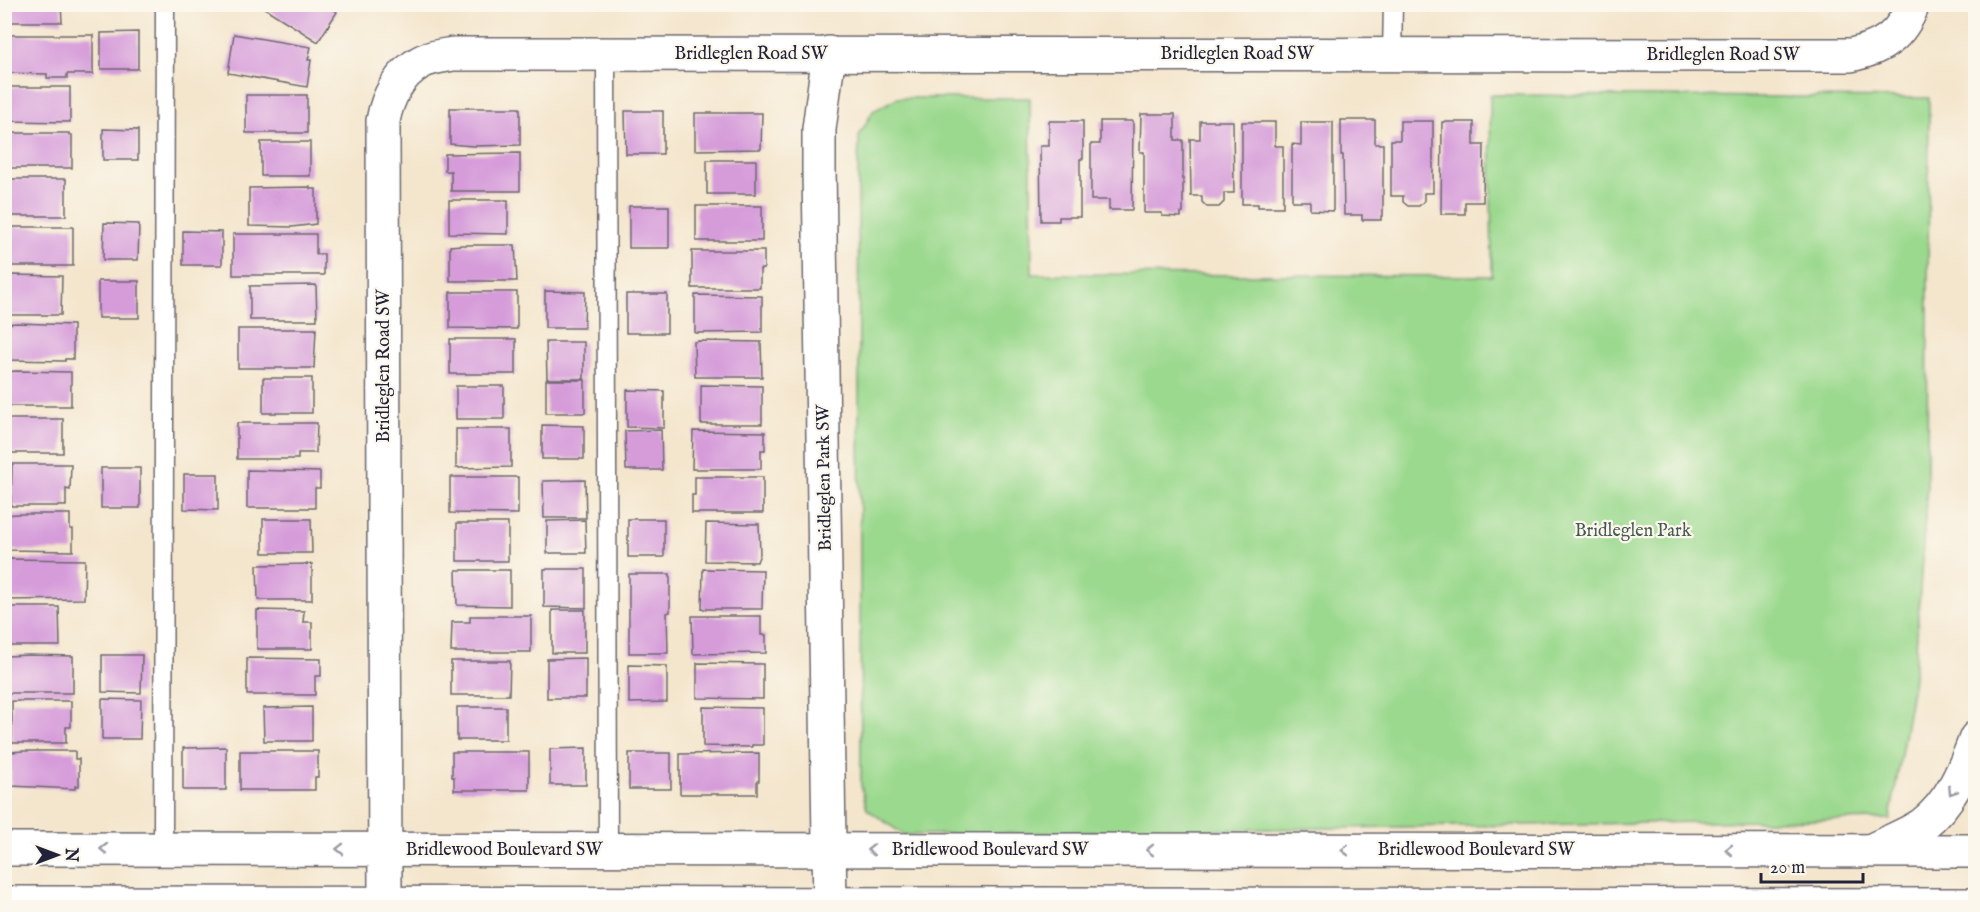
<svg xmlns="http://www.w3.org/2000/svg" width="1980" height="912" font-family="'IM FELL English',serif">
<rect width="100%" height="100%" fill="#fbf7ec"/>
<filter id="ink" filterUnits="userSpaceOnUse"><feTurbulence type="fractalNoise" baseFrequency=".0167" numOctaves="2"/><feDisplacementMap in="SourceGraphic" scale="12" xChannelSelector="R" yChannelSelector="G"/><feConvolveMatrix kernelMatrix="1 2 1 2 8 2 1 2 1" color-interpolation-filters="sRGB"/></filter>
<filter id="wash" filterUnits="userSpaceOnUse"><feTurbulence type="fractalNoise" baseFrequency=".008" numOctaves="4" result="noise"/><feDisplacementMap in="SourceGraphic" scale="24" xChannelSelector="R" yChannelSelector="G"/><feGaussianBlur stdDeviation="1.35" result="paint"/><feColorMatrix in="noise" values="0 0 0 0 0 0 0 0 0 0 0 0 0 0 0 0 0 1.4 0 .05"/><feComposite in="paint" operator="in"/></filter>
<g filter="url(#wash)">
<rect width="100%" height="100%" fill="#f4e6cd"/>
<path fill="#9bd98e" stroke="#5e7e64" stroke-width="1.5" d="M1490 95 1929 98 1927 486 1914 678 1890 819 904 835 867 809 861 786 858 170 859 136 873 111 897 98H1030L1032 274 1492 276Z"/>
<g id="blocks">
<g fill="#d69cda">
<path d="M4 4H61L62 22H4Z"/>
<path d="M258 4H327L337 12 318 42Z"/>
<path d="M138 32V69H101V33Z"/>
<path d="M234 34 311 47 308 60H311L307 87 228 73Z"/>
<path d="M5 35H93V74H67V78H47V74L4 73Z"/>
<path d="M5 87H70V122L5 121Z"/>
<rect x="246" y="95" width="61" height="38"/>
<path d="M450 108H520V145L473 146 450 144Z"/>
<path d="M625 111H663V154H626Z"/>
<path d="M695 113H762L761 149 695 150Z"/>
<path d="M1141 114H1175V140H1183V213H1181V217L1162 216V213H1144V152H1140Z"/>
<path d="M1341 120H1375V144H1383V216H1381V220H1362V215H1344L1343 155H1341Z"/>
<path d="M1049 121H1083V159H1080V217H1059V221H1041L1040 146H1049Z"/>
<path d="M1100 121H1133L1132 210H1109V200H1091V144H1100Z"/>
<path d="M1200 121H1233L1234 193H1224V202L1219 207H1207L1202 202V196H1191L1190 139H1200Z"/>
<path d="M1400 121H1433V193H1424V201L1419 206H1408L1403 202V196H1391V140H1400Z"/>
<path d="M1242 122H1275V146H1283V207H1258V204H1242Z"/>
<path d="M1301 122H1333V211L1310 210V201H1292V144L1301 145Z"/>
<path d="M1442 122H1474V145H1484L1483 202H1465V214H1441Z"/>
<path d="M103 129 138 130V160H103Z"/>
<path d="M17 133H69V135H72V168H5V134Z"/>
<rect x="261" y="142" width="49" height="34"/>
<path d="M520 153V191H451V171H445V154Z"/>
<rect x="707" y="160" width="49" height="34"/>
<path d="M6 179H66V216H4Z"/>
<path d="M310 187V189H316V224L292 227 249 226V188Z"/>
<path d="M449 200H508V234L449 233Z"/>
<rect x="629" y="206" width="40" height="42"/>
<rect x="696" y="206" width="66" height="35"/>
<path d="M104 223 139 224 138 260H103Z"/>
<path d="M9 227H73V266H10Z"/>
<path d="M183 231 222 232V265H183Z"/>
<path d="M233 234H316V254H324V275H233Z"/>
<path d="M462 245H515L517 281H450V246Z"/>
<path d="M692 251H764V269H760V288H692Z"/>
<path d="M10 275 62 276 61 315H9Z"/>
<rect x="98" y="281" width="41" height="37"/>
<path d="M316 285 317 320H250V286Z"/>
<path d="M545 291 585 292 584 328H545Z"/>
<path d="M450 292H517V329L450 328Z"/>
<rect x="626" y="294" width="41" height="39"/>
<path d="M695 295 762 296V332L695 333Z"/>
<path d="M17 323 73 325V359H65V361L5 360V324Z"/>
<path d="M238 329H316L314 368H238Z"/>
<rect x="450" y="339" width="66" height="35"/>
<path d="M698 341 761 342 762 377H695L694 342Z"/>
<path d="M546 342H584V379H547Z"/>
<path d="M16 371 71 372V406H5V372Z"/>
<rect x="263" y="378" width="49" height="35"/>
<rect x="546" y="380" width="39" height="33"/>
<path d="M701 385 762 386V424H701Z"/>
<rect x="456" y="386" width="48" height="33"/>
<path d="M627 390 664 391V428L627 427Z"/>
<path d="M5 419H63V453H4Z"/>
<path d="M237 423H317L316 453H298V459H237Z"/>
<path d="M542 425 584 426V459H542Z"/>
<path d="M456 429H511V467L456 468Z"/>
<path d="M661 430 662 470H626L625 431Z"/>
<path d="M693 431 765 432V450H761V469H692Z"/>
<path d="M12 464H71L70 490 66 489V506H11Z"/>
<rect x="101" y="468" width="39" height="40"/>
<path d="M247 470 320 472V488H315V508H247Z"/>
<path d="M184 474H218V510L184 509Z"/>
<path d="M450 477H518V514L450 513Z"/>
<path d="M695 477H763V513H692V495H695Z"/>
<path d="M585 480 586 518H544L543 481Z"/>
<path d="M17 514H70V529H73V551L5 550V515Z"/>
<path d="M263 519H311L312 553H263Z"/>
<rect x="628" y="519" width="36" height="38"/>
<path d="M585 520 586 553H547V521Z"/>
<rect x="457" y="523" width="51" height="38"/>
<path d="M706 523 759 524 760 554 757 562 705 561Z"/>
<path d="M7 559 85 560 84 599 5 600V573H7Z"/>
<path d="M312 564V600H258L257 565Z"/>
<path d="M544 569H586V608L544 607Z"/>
<path d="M703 569 763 570 762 609H702Z"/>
<path d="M456 570H510V606L457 605Z"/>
<path d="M629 574H670V612L667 613 668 653H629Z"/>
<path d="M8 607H59L60 646H8Z"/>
<path d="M257 610 304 611 303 622H312V649H257Z"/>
<rect x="552" y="610" width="33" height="43"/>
<path d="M470 616H531V652H451L452 622H470Z"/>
<path d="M692 616H761V635H766V653L693 654Z"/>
<path d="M29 655 73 656V693H6V656Z"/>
<path d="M102 655H142L141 693 102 692Z"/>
<path d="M247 658 321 659V676H315V695H247Z"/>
<path d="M586 658V698H547V659Z"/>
<path d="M451 661H510L509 695H451Z"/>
<path d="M697 663 763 664V699L697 698Z"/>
<path d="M629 665 667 666V702L629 703Z"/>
<path d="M102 699 141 700 140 739H102Z"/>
<path d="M12 701H71V727H66V743H12Z"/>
<path d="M312 707V741H264L263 708Z"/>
<rect x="457" y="707" width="49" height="33"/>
<path d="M703 707 763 708V745H752V747L703 746Z"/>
<path d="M226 747V790H183V748Z"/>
<path d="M586 748V785H550V749Z"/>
<path d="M23 751H75V759H79V786H75V789L11 786V752Z"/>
<path d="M240 751H318V777H315V790H240Z"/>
<path d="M452 752H529V790H454V777H452Z"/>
<rect x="629" y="753" width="42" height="36"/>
<path d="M759 753V781H757V794H680V754Z"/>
</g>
</g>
</g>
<g filter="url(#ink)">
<use href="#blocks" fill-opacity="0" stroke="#6c676e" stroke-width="1.5"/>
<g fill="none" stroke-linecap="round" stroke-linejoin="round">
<defs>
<g id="service">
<path d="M606 54 608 850"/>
<path d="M1392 54 1393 4"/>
<path d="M163 849 165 4"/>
</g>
<g id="minor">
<path d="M829 53 819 129V169L830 908"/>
<path d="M385 908 383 121C387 98 399 74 421 62 430 57 442 56 453 54L1851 55C1883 48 1901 36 1913 4"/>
</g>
<g id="tertiary">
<path d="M4 849 1976 851"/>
<path d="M4 903 1976 905"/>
</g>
<path id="secondary" d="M1872 850C1888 842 1907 835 1922 825 1951 803 1964 770 1976 738"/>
</defs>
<use href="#service" stroke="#6c676e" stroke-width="21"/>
<use href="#minor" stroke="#6c676e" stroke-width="36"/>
<use href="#tertiary" stroke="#6c676e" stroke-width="36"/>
<use href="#secondary" stroke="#6c676e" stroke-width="36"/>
<use href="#service" stroke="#fff" stroke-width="18"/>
<use href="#minor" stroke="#fff" stroke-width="33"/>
<use href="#tertiary" stroke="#fff" stroke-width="33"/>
<use href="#secondary" stroke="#fff" stroke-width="33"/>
</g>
<defs><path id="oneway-chevron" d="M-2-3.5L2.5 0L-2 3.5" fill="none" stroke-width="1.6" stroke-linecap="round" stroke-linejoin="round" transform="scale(1.5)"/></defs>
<g stroke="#9c9ca7">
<use href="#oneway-chevron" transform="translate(1952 791) rotate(123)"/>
<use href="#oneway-chevron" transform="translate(104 849) rotate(180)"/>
<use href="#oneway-chevron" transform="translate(340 849) rotate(-180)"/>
<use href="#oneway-chevron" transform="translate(871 850) rotate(-180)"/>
<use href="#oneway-chevron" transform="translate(1150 850) rotate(-180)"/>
<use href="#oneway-chevron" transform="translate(1345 850) rotate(-180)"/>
<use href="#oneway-chevron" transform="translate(1729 850) rotate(-180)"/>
</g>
</g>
<g text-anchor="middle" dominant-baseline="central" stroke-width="4.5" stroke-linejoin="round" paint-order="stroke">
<g font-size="18" fill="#22223b" stroke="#fbf7ec">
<text x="751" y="54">Bridleglen Road SW</text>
<text x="1237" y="54">Bridleglen Road SW</text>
<text x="1723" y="55">Bridleglen Road SW</text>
<text transform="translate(384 366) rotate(-90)">Bridleglen Road SW</text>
<text transform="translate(825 478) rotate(-91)">Bridleglen Park SW</text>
<text x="504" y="850">Bridlewood Boulevard SW</text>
<text x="990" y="850">Bridlewood Boulevard SW</text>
<text x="1476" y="850">Bridlewood Boulevard SW</text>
</g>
<g font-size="18" fill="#465954" stroke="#fbf7ec">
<text x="1633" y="531">Bridleglen Park</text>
</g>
</g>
<rect width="1980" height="912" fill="none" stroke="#fbf7ec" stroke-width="24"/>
<g transform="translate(57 855) rotate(90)" stroke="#fbf7ec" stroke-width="4.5" paint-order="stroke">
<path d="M0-4.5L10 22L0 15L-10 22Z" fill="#22223b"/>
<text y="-9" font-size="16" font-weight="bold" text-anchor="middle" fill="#22223b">N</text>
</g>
<path d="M1761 873v9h102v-9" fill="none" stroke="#22223b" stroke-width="3"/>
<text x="1770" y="873" font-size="18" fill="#22223b" stroke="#fbf7ec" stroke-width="4.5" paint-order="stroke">20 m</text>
</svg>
